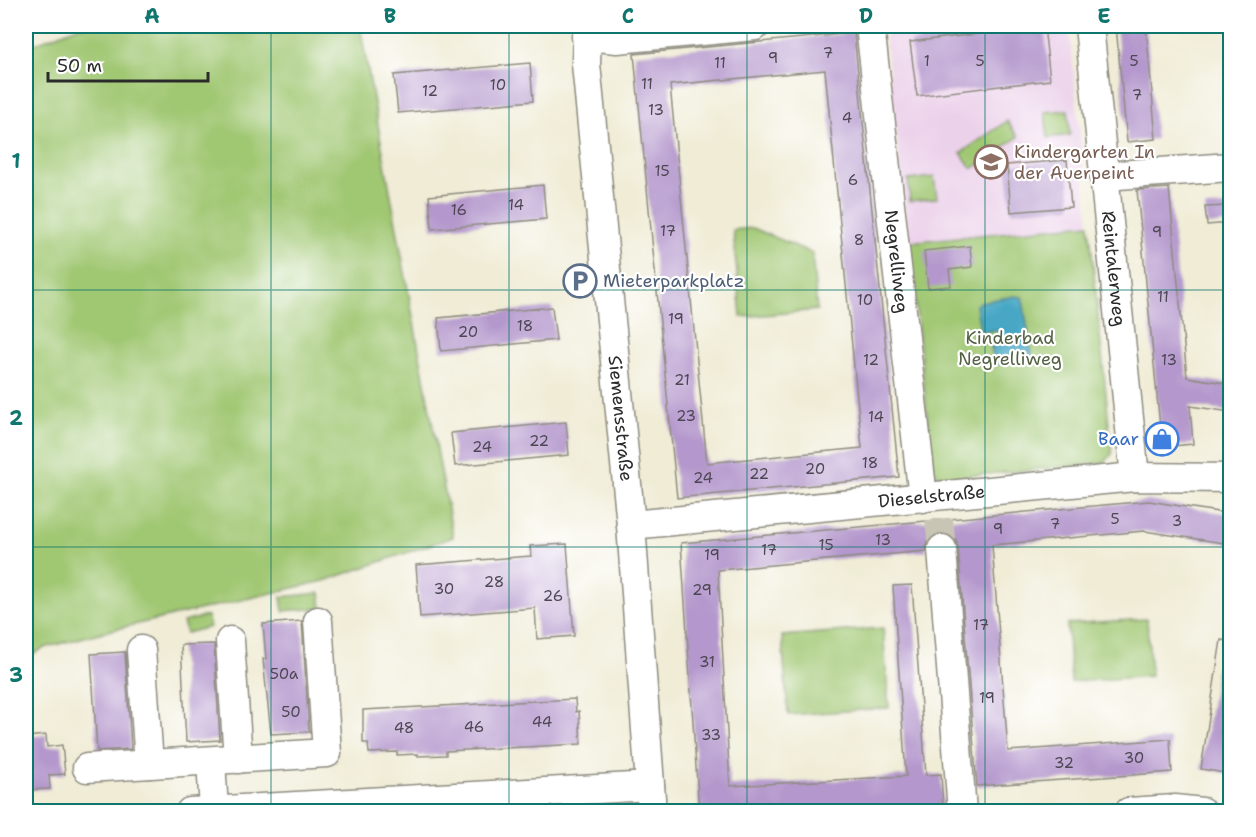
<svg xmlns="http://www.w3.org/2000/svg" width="1256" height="837" font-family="'Shantell Sans',sans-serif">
<rect width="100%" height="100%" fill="#fff"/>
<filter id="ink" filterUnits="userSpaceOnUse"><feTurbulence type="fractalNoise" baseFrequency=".0167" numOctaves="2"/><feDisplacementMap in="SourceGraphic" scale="12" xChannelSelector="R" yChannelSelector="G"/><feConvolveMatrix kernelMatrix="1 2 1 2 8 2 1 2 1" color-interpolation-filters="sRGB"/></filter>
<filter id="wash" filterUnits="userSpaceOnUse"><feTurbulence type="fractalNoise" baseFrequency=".008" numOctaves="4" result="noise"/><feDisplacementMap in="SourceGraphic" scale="24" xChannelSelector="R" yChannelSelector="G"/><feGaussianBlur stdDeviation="1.35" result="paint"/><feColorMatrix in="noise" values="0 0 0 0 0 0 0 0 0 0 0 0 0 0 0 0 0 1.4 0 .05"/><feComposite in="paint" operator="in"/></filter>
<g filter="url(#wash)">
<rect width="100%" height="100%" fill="#f0ecd6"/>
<path fill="#ecd1ea" d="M919 26H1069L1089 224 909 242 885 37 888 32 893 28Z"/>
<g fill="#a0c772" stroke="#66794e" stroke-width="1.5">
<path d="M80 26H360L453 537 324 581 103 632 44 648 26 658V47Z"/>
<path d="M1068 110 1070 135 1048 138 1045 112Z"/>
<path d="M1007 121 1018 137 972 169 961 153Z"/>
<path d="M934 177 937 198 910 201 908 180Z"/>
<path d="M1089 224 1112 454 1104 463 946 478 933 472 909 242Z"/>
<path d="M753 228 812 253 817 310 741 317 733 230Z"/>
<path d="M320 593 322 608 283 611 281 597Z"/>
<path d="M207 616 210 627 186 633 183 622Z"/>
<path d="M1147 619 1151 676 1071 682 1067 624Z"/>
<path d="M883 628 889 708 788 715 782 636Z"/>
</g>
<path fill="#46a7c5" stroke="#386978" stroke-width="1.5" d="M1015 296 1022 297 1023 300 1032 356 1028 360 995 364 991 347 999 343 1001 335 996 330 984 332 980 330 976 305 980 302Z"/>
<g id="blocks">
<g fill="#b497cc" fill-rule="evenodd">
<path d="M1044 26 1050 80 917 96 910 42Z"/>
<path d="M1116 26H1146L1156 139 1127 142Z"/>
<path d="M854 33 899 477 677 498 634 54ZM825 70 862 448 707 463 670 85Z"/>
<path d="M530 63 533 101 398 113 394 75Z"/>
<path d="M1067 160 1071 207 1011 212 1007 165Z"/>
<path d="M543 185 546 219 432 229 429 196Z"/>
<path d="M1169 188 1187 377 1230 384V412L1190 406 1193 444 1162 447 1137 190Z"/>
<path d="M1230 206V223L1207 225 1205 207Z"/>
<path d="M970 246 972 267 949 270 951 286 928 288 924 251Z"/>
<path d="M552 307 556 340 441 351 438 318Z"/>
<path d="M566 422 569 455 455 466 451 433Z"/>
<path d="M1149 501 1230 514V544L1144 531 992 545 1008 751 1170 739 1172 772 977 786 958 548 956 540 950 534 940 533 933 535 927 541 926 551 718 570 730 786 906 776 893 586 912 585 926 775 941 774 943 808 885 812H699L681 543Z"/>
<path d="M567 544 574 636 537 639 535 608 420 617 416 565 531 556 530 546Z"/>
<path d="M302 621 309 732 271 734 263 659H266L263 624Z"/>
<path d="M1221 640 1230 641V774L1201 769Z"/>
<path d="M214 644 220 740 186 742 181 645Z"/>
<path d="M125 652 131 749 97 751 91 654Z"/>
<path d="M575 699 576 712 579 711 581 744 446 751V755L418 756V754L397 755V752L369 753 368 743H363V710Z"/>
<path d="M46 735 47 747 62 745 65 774 49 775 50 789 26 790V737Z"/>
</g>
</g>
</g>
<g filter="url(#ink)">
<use href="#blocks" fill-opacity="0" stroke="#8e8c80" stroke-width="1.5"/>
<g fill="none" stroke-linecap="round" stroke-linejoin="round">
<path stroke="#c9c5b4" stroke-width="28" stroke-dasharray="28 14" stroke-linecap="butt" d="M939 519 942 549"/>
<defs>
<g id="minor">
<path id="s1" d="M587 26 586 64 631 525 652 812"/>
<path id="s2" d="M870 26 923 498"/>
<path id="s3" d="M1089 26 1135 477"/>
<path d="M586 36 617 39 755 26"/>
<path d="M1104 176 1230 167"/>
<path id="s4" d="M631 525 1135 477 1230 478"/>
<path d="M942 549 962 812"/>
<path d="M230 641 238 759"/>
<path d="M141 650 149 764"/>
<path d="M211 761 214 810"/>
<path d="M87 768 327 753 318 621"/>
<path d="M190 812 650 786"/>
<path d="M1129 812 1175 809 1202 812"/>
</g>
</defs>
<use href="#minor" stroke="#8e8c80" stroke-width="31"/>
<use href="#minor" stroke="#fff" stroke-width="28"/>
</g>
</g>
<path fill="none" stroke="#0f766e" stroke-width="1.5" stroke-opacity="0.55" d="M271 26V812M509 26V812M747 26V812M985 26V812M26 290H1230M26 547H1230"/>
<defs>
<symbol id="school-ring" viewBox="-11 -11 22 22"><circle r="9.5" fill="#fff" stroke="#8d6e63" stroke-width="1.5"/><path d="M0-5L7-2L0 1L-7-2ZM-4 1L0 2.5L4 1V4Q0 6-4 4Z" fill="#8d6e63"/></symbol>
<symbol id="parking-ring" viewBox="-11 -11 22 22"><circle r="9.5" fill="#fff" stroke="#5c6f8a" stroke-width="1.5"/><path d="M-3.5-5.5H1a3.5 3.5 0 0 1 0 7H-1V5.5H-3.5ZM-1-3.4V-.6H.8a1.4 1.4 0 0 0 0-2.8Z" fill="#5c6f8a"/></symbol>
<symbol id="shop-ring" viewBox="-11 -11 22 22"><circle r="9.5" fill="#fff" stroke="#3f7fe0" stroke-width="1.5"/><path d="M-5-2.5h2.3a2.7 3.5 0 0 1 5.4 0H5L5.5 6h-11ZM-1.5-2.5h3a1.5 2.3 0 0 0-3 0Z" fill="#3f7fe0"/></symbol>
</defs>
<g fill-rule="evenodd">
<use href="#school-ring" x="972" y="143" width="38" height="38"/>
<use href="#parking-ring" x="561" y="262" width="38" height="38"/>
<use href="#shop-ring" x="1143" y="420" width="38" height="38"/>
</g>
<g text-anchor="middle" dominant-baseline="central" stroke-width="4.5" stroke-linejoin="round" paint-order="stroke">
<g font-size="15" fill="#4d4653">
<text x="828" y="53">7</text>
<text x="773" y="58">9</text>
<text x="927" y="61">1</text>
<text x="980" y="61">5</text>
<text x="1134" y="61">5</text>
<text x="720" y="63">11</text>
<text x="647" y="84">11</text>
<text x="498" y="85">10</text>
<text x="430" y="91">12</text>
<text x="1137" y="95">7</text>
<text x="656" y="110">13</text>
<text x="847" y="118">4</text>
<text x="662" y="171">15</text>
<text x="853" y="180">6</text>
<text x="516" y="205">14</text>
<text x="459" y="210">16</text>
<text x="668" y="231">17</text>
<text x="1157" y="232">9</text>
<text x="859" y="240">8</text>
<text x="1163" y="297">11</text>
<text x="865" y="300">10</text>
<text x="676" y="319">19</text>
<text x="525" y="326">18</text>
<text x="468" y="332">20</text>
<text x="871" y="360">12</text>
<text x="1169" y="360">13</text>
<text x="682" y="380">21</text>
<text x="686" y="416">23</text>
<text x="876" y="417">14</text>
<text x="539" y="441">22</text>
<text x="482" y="447">24</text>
<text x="870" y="463">18</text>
<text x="815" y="469">20</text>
<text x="759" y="474">22</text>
<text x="703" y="478">24</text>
<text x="1115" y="519">5</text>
<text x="1177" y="521">3</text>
<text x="1055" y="524">7</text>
<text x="998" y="529">9</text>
<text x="883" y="540">13</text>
<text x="826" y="545">15</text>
<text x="769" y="550">17</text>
<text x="712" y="555">19</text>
<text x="494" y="582">28</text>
<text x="444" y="589">30</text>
<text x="702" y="590">29</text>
<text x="553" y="596">26</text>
<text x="981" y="625">17</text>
<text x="707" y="662">31</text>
<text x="284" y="674">50a</text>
<text x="987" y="698">19</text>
<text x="291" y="712">50</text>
<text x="542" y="722">44</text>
<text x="474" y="727">46</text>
<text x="404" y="728">48</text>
<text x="711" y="735">33</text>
<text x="1134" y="758">30</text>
<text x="1064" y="763">32</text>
</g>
<g font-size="18" fill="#785e54" stroke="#fff" text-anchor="start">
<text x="1014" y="152">Kindergarten In<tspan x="1014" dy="21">der Auerpeint</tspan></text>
</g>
<g font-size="18" fill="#2b2b2b" stroke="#fff">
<text stroke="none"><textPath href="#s2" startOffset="237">Negrelliweg</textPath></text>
<text stroke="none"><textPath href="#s3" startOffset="244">Reintalerweg</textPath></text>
<text stroke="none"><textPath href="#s1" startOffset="394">Siemensstraße</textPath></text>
<text stroke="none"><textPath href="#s4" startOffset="302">Dieselstraße</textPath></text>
</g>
<g font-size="18" fill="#4e5e75" stroke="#fff" text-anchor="start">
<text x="603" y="281">Mieterparkplatz</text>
</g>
<g font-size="18" fill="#546244" stroke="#fff">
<text x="1010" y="338">Kinderbad<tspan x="1010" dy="21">Negrelliweg</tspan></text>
</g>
<g font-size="18" fill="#366cbe" stroke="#fff" text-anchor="end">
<text x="1139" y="439">Baar</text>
</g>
</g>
<rect width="1256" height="837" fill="none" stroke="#fff" stroke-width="66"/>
<path d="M48 72v9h160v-9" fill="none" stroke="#2b2b2b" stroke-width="3"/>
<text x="57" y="72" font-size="18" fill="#2b2b2b" stroke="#ffffff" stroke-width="4.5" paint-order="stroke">50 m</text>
<rect x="33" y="33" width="1190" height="771" fill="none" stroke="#0f766e" stroke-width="2"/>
<g font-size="20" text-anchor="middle" font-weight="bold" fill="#0f766e">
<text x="152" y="23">A</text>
<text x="390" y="23">B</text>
<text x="628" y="23">C</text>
<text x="866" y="23">D</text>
<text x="1104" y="23">E</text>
<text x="16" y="168">1</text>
<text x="16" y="425">2</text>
<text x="16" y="682">3</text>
</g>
</svg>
